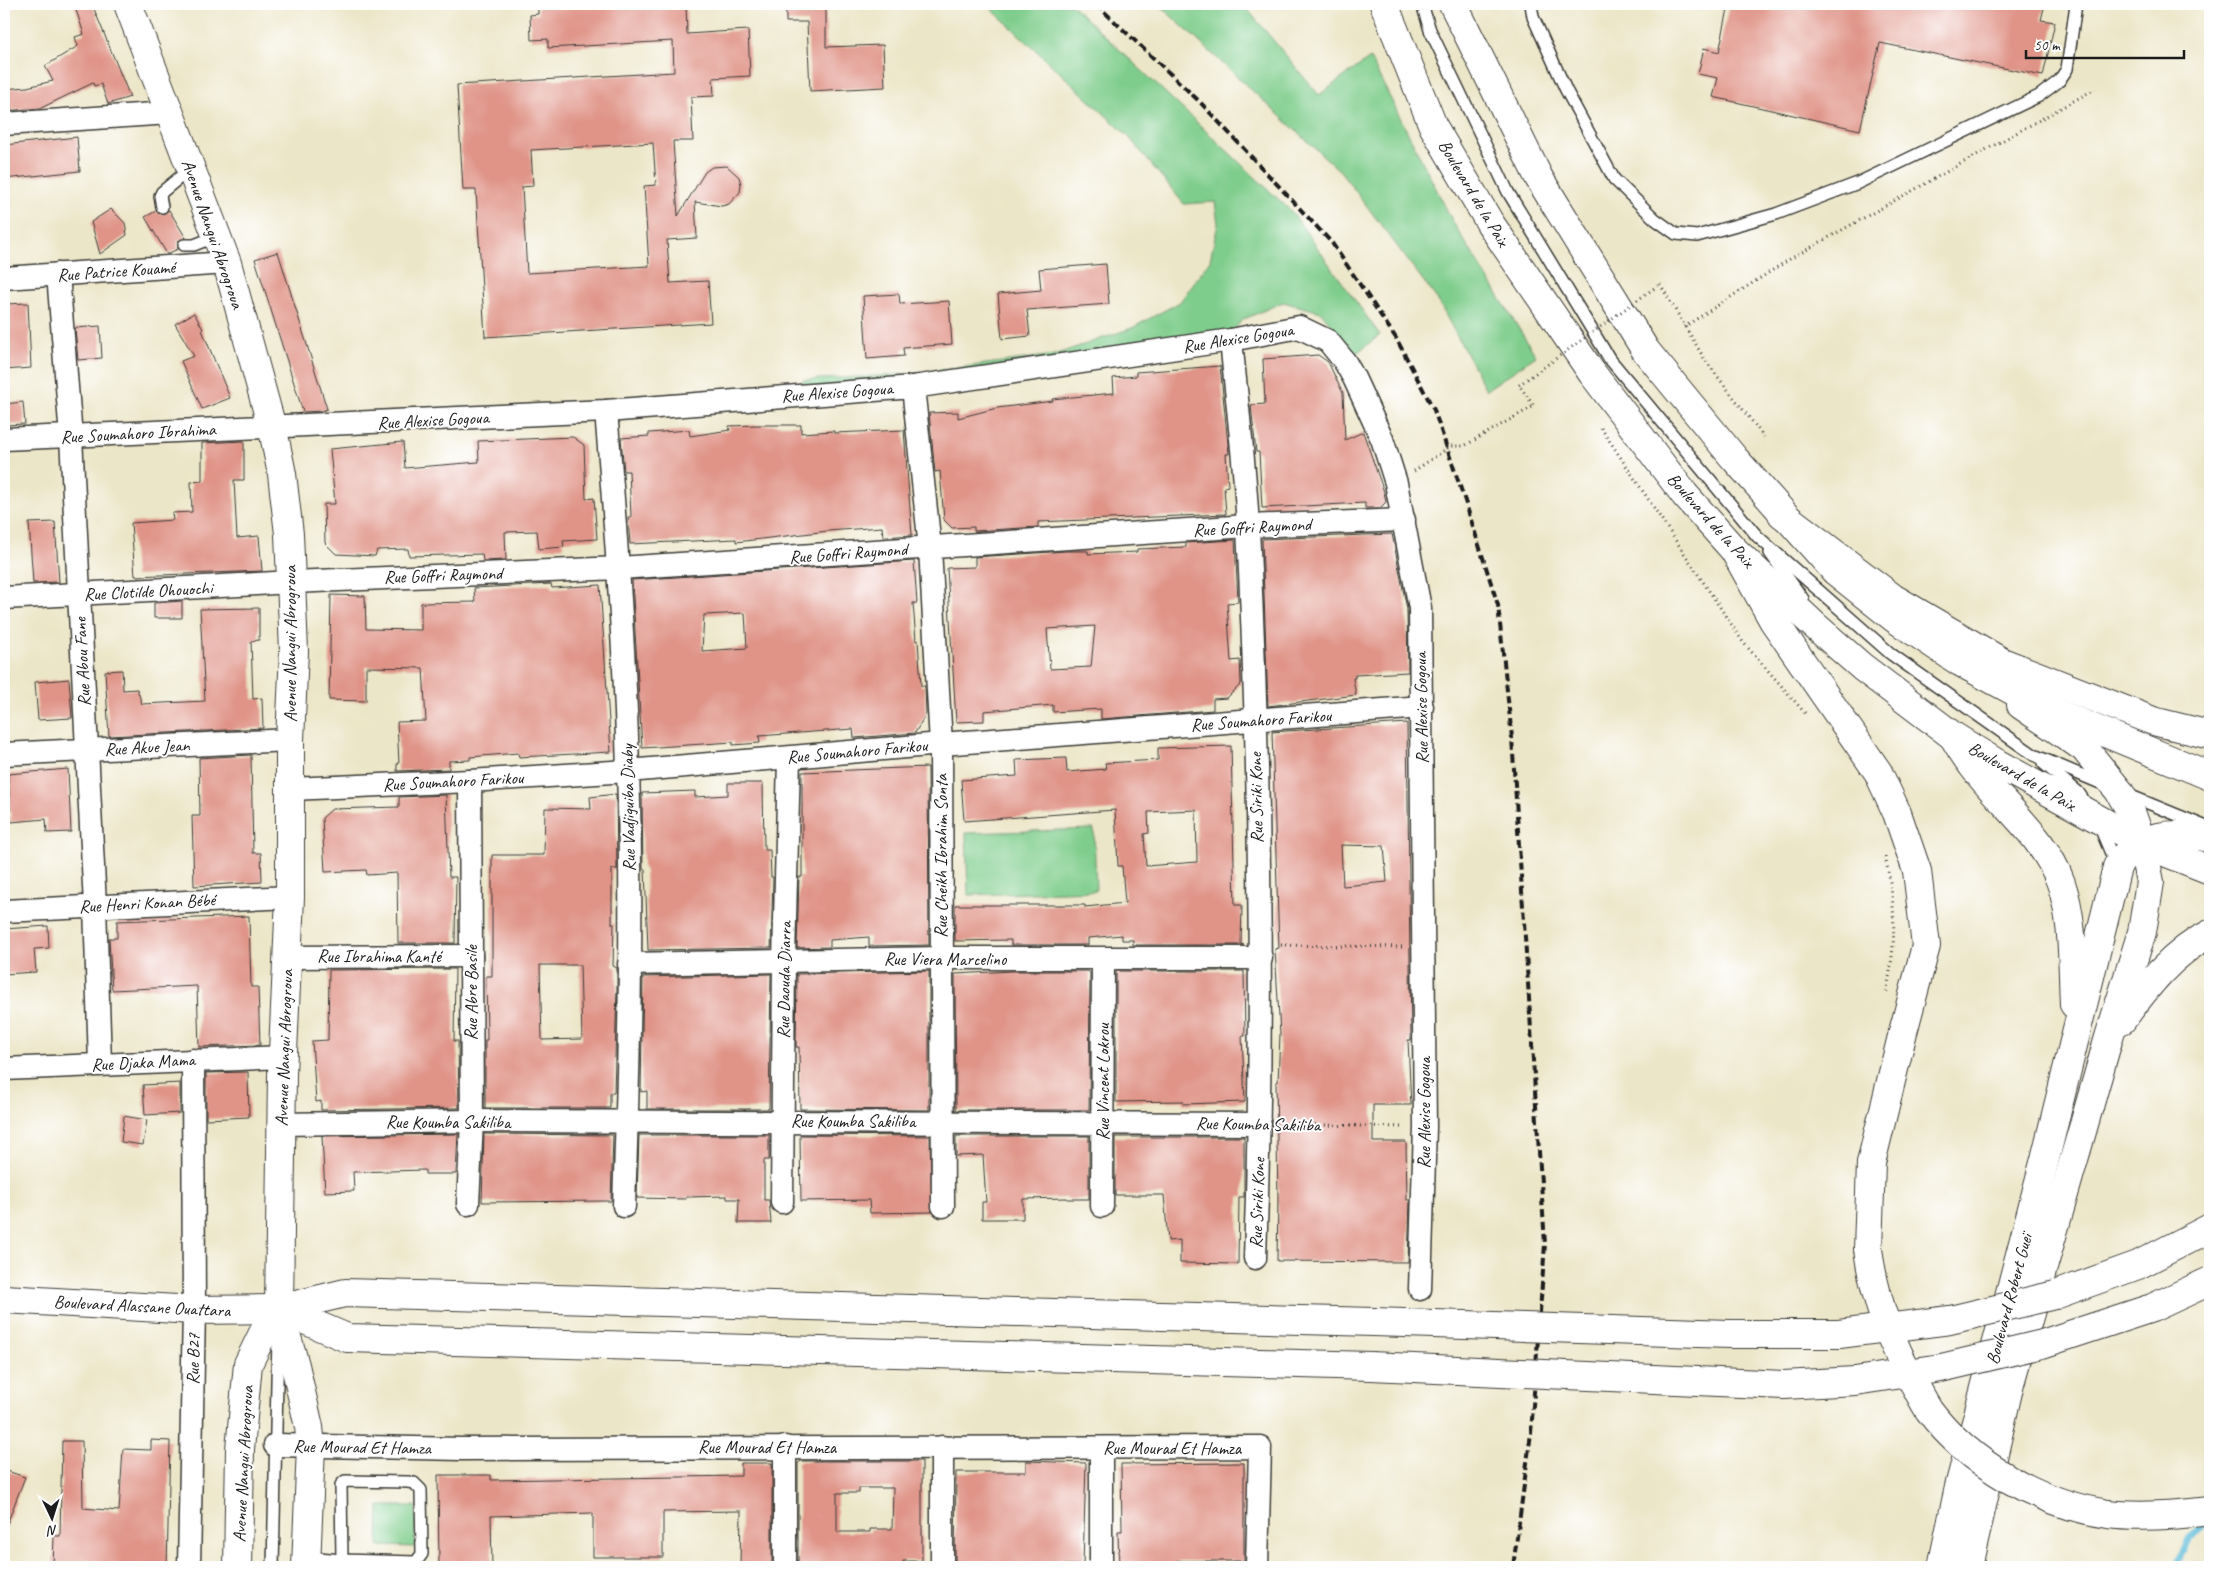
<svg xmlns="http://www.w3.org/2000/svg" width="2214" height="1571" font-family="Caveat,sans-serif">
<rect width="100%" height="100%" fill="#fff"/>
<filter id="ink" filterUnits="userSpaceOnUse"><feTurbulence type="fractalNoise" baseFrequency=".02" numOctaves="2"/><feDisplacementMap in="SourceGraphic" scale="10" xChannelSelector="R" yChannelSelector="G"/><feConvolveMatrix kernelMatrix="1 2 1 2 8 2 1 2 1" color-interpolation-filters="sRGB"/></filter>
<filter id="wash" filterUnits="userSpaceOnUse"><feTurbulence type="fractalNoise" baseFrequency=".0096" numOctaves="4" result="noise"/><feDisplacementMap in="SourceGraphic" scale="20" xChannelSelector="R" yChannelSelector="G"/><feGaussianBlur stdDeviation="1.12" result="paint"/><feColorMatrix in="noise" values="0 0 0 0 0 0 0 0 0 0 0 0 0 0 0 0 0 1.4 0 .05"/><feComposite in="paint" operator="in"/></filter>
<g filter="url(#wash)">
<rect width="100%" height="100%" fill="#ece6c8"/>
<g fill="#7fcd8c" stroke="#4e7454">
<path d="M986 4H1071L1291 211 1380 335 1354 355 1321 312 1283 302 1242 320 1215 354 801 394 803 380 911 374 1054 355 1132 328 1180 302 1210 260 1218 224 1215 202 1184 204 1128 136Z"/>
<path d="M1158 4H1243L1319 95 1370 58 1454 224 1536 356 1486 390 1437 299 1341 172Z"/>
<path d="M1094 829 1096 891 968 895 966 833Z"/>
<path d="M379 1506H416L415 1547 378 1546Z"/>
</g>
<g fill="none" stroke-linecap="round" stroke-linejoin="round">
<path stroke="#5abad8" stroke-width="6" d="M2176 1567 2189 1538 2210 1522"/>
</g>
<g id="blocks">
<g fill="#e09488" fill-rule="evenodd">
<path d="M74 4H92L130 97 108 104 101 84 94 86 93 83 41 108 4 111V89L27 87 53 81 45 66 78 46 75 37 84 34Z"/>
<path d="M545 4H686L687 34 748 30 750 76 713 78 714 96 691 97 693 141H673L678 216 705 172 712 167 727 166 739 177 741 184 740 192 729 204 722 206 695 202 697 238 667 240 670 283 708 281 711 323 485 337 476 190H463L457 85 674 72 673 41 548 48V39L531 40 530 15 538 14V6H546ZM653 143 656 185 644 186 649 266 527 273 522 187 533 186 531 150Z"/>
<path d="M786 4H826V47L883 45 885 87 810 91 807 22H786Z"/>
<path d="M1729 4H2045L2041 20 2055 22 2043 76 1880 43 1860 130 1713 97 1718 78 1698 74 1704 48 1719 52Z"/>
<path d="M77 137 80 171 4 179V145Z"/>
<path d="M111 209 125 223 127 235 100 254 91 222Z"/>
<path d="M169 210 186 238 178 241V249L167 254 145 217 156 211 163 214Z"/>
<path d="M278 252 327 409 322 411 303 412 255 259Z"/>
<path d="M1106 264 1109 304 1027 310 1030 336 1002 339 998 294 1041 290 1039 269Z"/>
<path d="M899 294 900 304 949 301 952 344 903 348 904 356 867 359 863 296Z"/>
<path d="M28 303 31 368 4 370V304Z"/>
<path d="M194 313 203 329 202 330 230 398 202 409 181 361 194 356 175 324Z"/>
<path d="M100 326 102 358 78 360 75 328Z"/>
<path d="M1318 355 1328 362 1343 393 1345 440 1363 432 1384 492 1386 502 1380 508H1365V503L1262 508 1259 452H1256L1251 405 1265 404 1263 359Z"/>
<path d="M1220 366 1229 454H1226L1228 486 1224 487 1226 514 1038 522V527L974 531V527L952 528 944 520 940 471 935 472 929 413 958 412V418L997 408 1053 401 1052 399 1114 393 1113 378 1136 376V372Z"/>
<path d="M23 402 25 424 4 425V404Z"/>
<path d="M756 425H801V433L834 431V433L904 430 912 535 883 537 882 527 828 531 736 542V539L630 544 628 517H631L629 471H624L621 438 649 436V433L689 430 690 436 730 430 729 426Z"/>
<path d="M573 437 584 445 586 499 594 498 597 539 563 541 564 547 539 549 537 531 505 532 506 560 483 561 482 554 409 556 408 549 377 550 375 556 336 554 325 543 324 504H335L330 449 403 442 405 468 479 462 478 441Z"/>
<path d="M244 441V480H234L237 538 259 536 262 571 135 576 131 523 173 520 172 513 192 512 191 482 202 481V443Z"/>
<path d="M55 522 59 582 33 583 29 523Z"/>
<path d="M1392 534 1407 609 1408 672 1355 675V678H1353L1356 695 1268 706 1262 539Z"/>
<path d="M1235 540 1238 602 1227 603 1231 661 1240 660 1241 684 1227 698 1213 699V710L1101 719V709L1053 712V705L984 711V721L956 722 947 568 975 567V557L1066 551H1088V554L1137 552V549L1186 547V543ZM1095 626 1091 667 1050 669 1047 629Z"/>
<path d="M914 561 917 603H913L916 641 918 640 921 686H925L926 714 915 733 854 738 853 729 759 736 760 743 733 745V742L642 748 632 580ZM745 613 747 648 702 651 704 615Z"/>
<path d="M551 584 552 588 600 585 611 752 519 757 518 753 470 757V760L449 761V769L397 771V764H399L397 722 426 721 423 668 366 667V701L329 700 331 595 365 596 366 629 421 630V603L475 602 474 588Z"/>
<path d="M182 601V618H154V603Z"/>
<path d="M259 608V640L251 641 253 699 262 698 263 728 109 736 105 671 122 670 123 690 137 689 142 704 205 701 200 609Z"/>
<path d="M69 679 72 718 38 720 35 682Z"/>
<path d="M1407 723 1411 1040H1408L1411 1105H1373V1142H1406L1407 1200H1410L1408 1262 1277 1261 1278 1199 1276 1082H1278L1280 1034 1275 949 1279 948 1272 732ZM1341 845 1384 846 1387 882 1343 886Z"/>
<path d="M1231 746 1235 905H1242L1241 944 1244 945H1133V940H1122V935L1088 938V945H1011V940L955 941V905H1085V907L1125 903 1122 866H1118L1115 810 964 821 961 780 1017 776 1016 760 1066 758 1067 772 1106 769 1105 763 1158 760V748ZM1196 810 1197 862 1146 866 1144 834 1149 833 1148 812Z"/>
<path d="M251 755 253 853H261L262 882 194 886 192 816H200L199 758Z"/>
<path d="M928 767 929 945 869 946V937L830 940V947L797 948 799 877H802V772Z"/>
<path d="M68 769 71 832 47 833 46 819 11 822 8 774Z"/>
<path d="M728 783H763L764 850H770L771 877H773L771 948 648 950 645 869H643L642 793 695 791V797L728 795Z"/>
<path d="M616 794 617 869H612V924H614L613 966 617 968V988L614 1093H610V1108H485V1040H487L486 976H492V855H544L545 808 591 809 590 797ZM540 965H580L582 1039 542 1040Z"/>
<path d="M446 795 449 877H456L455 943H398L397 873 367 875 366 870 325 872 322 818 332 809 399 807V797Z"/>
<path d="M249 916 251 987H258L260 1045 199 1047 197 986 112 990 109 938H117V921Z"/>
<path d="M48 926 49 948 34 949 36 972 4 974V929Z"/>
<path d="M455 969 454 1041H458L459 1108 321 1110V1101L316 1102 312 1041 328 1040 329 970Z"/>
<path d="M929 971V1110L800 1109 799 1047H796L797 974Z"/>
<path d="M1012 971H1088L1090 973 1089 1110H956L955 974Z"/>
<path d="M1116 971H1244L1245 1036H1242L1245 1102 1183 1104V1101L1116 1102Z"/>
<path d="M771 974 769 1109H647V1091L641 1092 643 977Z"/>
<path d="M248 1072 249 1117 206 1119V1073Z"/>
<path d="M180 1083V1113L145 1115 143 1085Z"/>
<path d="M124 1116 147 1120 143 1145 121 1142Z"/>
<path d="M458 1134 456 1174H425V1170L353 1172 354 1191 325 1192 322 1136Z"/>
<path d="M484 1134 613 1135 611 1201 482 1202Z"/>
<path d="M639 1135H769V1160H764V1200H769L771 1223H738L739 1199H727V1196L686 1197V1199L637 1198Z"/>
<path d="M800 1135 930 1136 932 1212 870 1213 869 1200 801 1201Z"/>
<path d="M956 1136H1089V1199H1067V1198L1023 1199V1219H982V1202H986L983 1155 956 1156Z"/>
<path d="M1115 1137H1244V1197H1239L1238 1264 1180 1263V1240L1168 1241 1164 1195H1115Z"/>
<path d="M151 1440 170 1441 167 1567H53L54 1536H60L62 1441H82L83 1508 119 1511 123 1449 151 1450Z"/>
<path d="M801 1461H922V1561H903V1567H798V1463ZM859 1488H893L892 1529H870V1532H837V1493H859Z"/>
<path d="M1026 1461 1086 1463 1083 1565 955 1567 956 1472H1026Z"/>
<path d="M741 1463H772V1567H740L741 1511 663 1512V1557H593V1513L491 1516 492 1567H439L438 1475H491V1480L741 1476Z"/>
<path d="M1244 1463V1561H1178L1179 1565 1119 1567 1118 1531H1122L1121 1464Z"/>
<path d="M4 1470 25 1477 5 1529 4 1528Z"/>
</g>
</g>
</g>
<g filter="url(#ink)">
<use href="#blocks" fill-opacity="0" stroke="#3b3a36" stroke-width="1"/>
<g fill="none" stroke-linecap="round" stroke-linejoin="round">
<defs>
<g id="lane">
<path d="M1422 4 1430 30 1508 192 1609 358 1757 536 1891 654 2034 755 2105 785"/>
<path d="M1531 4 1533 17 1566 90 1614 179 1655 219 1676 234 1697 236 1776 214 1858 183 2039 96 2059 81 2067 69 2076 4"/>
<path d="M162 207 160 196 162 192 191 168"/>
<path d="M184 245H194L217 236"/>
<path d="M1770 553 1803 599"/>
<path d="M2043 763 2078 792 2087 805"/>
<path d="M2126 794 2209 828"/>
<path d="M2099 825 2116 865"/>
<path d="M307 1557 342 1560 416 1562 422 1554 421 1490 414 1483 408 1482 345 1481 341 1485 342 1560"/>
<path d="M273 1567 278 1337"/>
</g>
<g id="street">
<path d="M4 124 170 113"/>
<path d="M58 274 71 437 95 905 100 1064"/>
<path d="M4 278 227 263"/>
<path d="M1231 340C1237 402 1245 465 1248 528 1260 771 1264 1015 1255 1258"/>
<path d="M913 387 930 548 941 744 943 1206"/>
<path d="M606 411C616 531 625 650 628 770 633 915 629 1061 624 1206"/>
<path d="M4 439 606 411 913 387 1231 340 1299 327 1328 341 1345 362 1354 378 1382 439 1396 483 1420 608 1425 1127 1420 1289"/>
<path d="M4 598 292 582 619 568 1248 526 1404 520"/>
<path d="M4 754 290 740"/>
<path d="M291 789 470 781 628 771 941 744 1422 707"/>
<path d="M4 911 290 897"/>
<path d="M287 957 471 956"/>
<path d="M629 964 942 958H1261"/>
<path d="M4 1069 283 1057"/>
<path d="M281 1124 472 1121 1260 1124"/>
<path d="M782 1202 784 960 789 758"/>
<path d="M468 1204 472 1121 470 781"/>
<path d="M1102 1206 1103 959"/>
<path d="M275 1445 461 1449 1260 1447 1257 1567"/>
<path d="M785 1447V1567"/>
<path d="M189 1567 194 1310 193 1060"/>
<path d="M942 1567V1447"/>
<path d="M1101 1567V1448"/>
</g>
<g id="secondary">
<path d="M128 4 227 263 274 435 282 474 289 534 294 651 290 740V897L282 1074 279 1309 295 1365 309 1427 311 1446 306 1567"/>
<path d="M1953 736C1959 746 1965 756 1972 765 2001 805 2044 835 2061 883 2074 921 2072 965 2074 1004"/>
<path d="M2122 1020C2146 987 2173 952 2210 934"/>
<path d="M4 1299 194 1310 279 1309"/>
<path d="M238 1567 240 1449 248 1364 267 1325 279 1309"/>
<path d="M1942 1567 1959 1487 2045 1159 2117 867C2135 832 2176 832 2210 838"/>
<path d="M1968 1567 2010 1383 2109 1037 2142 932 2150 882 2142 843 2131 812 2119 791 2084 748 2021 705"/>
</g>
<g id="primary">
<path d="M1384 4 1433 126 1490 223 1592 373 1685 495 1734 550 1814 625 1862 667 1953 736 1998 764 2142 843 2210 870"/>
<path d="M1453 4 1539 178 1646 351 1734 458 1835 571 1894 618 1960 662 2047 709 2210 776"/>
</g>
<g id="highway">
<path d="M1782 514 1893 598 2002 662 2153 721 2210 735"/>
<path d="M1734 550 1773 620 1878 772 1897 813 1917 871 1926 946 1903 1032 1871 1163 1868 1249"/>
<path d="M2055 1295 2138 1265 2210 1228"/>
<path d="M279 1309 347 1338 1371 1366"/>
<path d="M279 1309 345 1293 1374 1322"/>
</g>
</defs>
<use href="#lane" stroke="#3b3a36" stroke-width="14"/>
<use href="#street" stroke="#3b3a36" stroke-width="25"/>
<use href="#secondary" stroke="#3b3a36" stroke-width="30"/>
<use href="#primary" stroke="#3b3a36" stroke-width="30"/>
<use href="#highway" stroke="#3b3a36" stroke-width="30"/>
<g stroke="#3b3a36" stroke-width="3" stroke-dasharray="1 4" stroke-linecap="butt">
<path d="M1660 284 1705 360 1764 437"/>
<path d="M1684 327 1790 259 2095 89"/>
<path d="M1601 428 1743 642 1805 713"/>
<path d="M1414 471 1451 446H1464L1534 406 1519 385"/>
<path d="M1885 857C1897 907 1896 944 1886 994"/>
<path d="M1281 945 1402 947"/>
<path d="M1280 1124 1404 1127"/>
</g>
<use href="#lane" stroke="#fff" stroke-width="11"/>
<use href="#street" stroke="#fff" stroke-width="22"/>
<use href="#secondary" stroke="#fff" stroke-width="28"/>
<use href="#primary" stroke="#fff" stroke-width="28"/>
<use href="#highway" stroke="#fff" stroke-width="28"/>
<path stroke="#1c1c1c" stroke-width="4" stroke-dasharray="8 4" stroke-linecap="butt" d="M1096 4 1200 102 1332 243 1396 338 1434 410 1465 501 1498 605 1512 738 1545 1244 1531 1433 1513 1567"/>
<defs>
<g id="highway-bridge">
<path d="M1868 1249C1874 1296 1889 1339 1912 1380 1918 1390 1923 1401 1929 1410 1970 1465 2041 1504 2108 1514 2142 1518 2177 1515 2210 1511"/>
<path d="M1374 1322 1729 1334H1839L1950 1320 2055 1295"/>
<path d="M1371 1366 1784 1385 1855 1381 1941 1368 2042 1344 2152 1308 2210 1281"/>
</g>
</defs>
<use href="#highway-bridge" stroke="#3b3a36" stroke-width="30" stroke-linecap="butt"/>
<path stroke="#3b3a36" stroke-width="3" stroke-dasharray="1 4" stroke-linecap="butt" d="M1519 385 1660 284"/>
<use href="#highway-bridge" stroke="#fff" stroke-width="28"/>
</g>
</g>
<g text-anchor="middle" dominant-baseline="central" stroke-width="4" stroke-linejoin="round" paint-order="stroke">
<g font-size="18" fill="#1c1c1c" stroke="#fff">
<text transform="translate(1474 193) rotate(59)">Boulevard de la Paix</text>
<text transform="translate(213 234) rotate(71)">Avenue Nangui Abrogroua</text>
<text transform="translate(116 271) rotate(-4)">Rue Patrice Kouamé</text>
<text transform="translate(1238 338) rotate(-9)">Rue Alexise Gogoua</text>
<text transform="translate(837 392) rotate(-4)">Rue Alexise Gogoua</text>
<text transform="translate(433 420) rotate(-3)">Rue Alexise Gogoua</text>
<text transform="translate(138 433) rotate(-3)">Rue Soumahoro Ibrahima</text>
<text transform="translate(1711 520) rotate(48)">Boulevard de la Paix</text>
<text transform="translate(1252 527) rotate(-3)">Rue Goffri Raymond</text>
<text transform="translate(848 553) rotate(-4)">Rue Goffri Raymond</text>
<text transform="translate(443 575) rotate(-2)">Rue Goffri Raymond</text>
<text transform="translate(148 591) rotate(-3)">Rue Clotilde Ohouochi</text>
<text transform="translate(290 644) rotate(-90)">Avenue Nangui Abrogroua</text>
<text transform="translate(82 662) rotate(-93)">Rue Abou Fane</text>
<text transform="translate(1421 708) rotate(-91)">Rue Alexise Gogoua</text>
<text transform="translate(1261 720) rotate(-4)">Rue Soumahoro Farikou</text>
<text transform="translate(147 747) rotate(-3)">Rue Akue Jean</text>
<text transform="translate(857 751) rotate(-5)">Rue Soumahoro Farikou</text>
<text transform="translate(2022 776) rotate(30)">Boulevard de la Paix</text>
<text transform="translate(453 781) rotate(-3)">Rue Soumahoro Farikou</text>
<text transform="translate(1256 798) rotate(-91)">Rue Siriki Kone</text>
<text transform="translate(628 808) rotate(-91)">Rue Vadjiguiba Diaby</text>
<text transform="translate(941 856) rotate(-90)">Rue Cheikh Ibrahim Sonta</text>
<text transform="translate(147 903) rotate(-3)">Rue Henri Konan Bébé</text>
<text x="379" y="956">Rue Ibrahima Kanté</text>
<text x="945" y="959">Rue Viera Marcelino</text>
<text transform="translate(784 980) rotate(-89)">Rue Daouda Diarra</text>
<text transform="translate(471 993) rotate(-90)">Rue Abre Basile</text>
<text transform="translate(284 1048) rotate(-88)">Avenue Nangui Abrogroua</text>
<text transform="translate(143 1062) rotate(-3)">Rue Djaka Mama</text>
<text transform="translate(1103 1082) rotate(-90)">Rue Vincent Lokrou</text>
<text transform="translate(1424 1113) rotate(-90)">Rue Alexise Gogoua</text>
<text x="853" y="1121">Rue Koumba Sakiliba</text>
<text x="448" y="1122">Rue Koumba Sakiliba</text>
<text transform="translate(1258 1124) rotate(1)">Rue Koumba Sakiliba</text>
<text transform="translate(1257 1203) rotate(-88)">Rue Siriki Kone</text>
<text transform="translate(2009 1299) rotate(-75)">Boulevard Robert Gueï</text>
<text transform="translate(142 1306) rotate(3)">Boulevard Alassane Ouattara</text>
<text transform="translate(193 1359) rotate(-89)">Rue B27</text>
<text transform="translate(362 1447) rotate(1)">Rue Mourad Et Hamza</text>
<text x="767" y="1447">Rue Mourad Et Hamza</text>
<text x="1172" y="1448">Rue Mourad Et Hamza</text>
<text transform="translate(243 1464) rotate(-87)">Avenue Nangui Abrogroua</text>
</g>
</g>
<rect width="2214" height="1571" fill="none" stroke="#fff" stroke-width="20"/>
<g transform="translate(52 1518) rotate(176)" stroke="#ffffff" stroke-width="4" paint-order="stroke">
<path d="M0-4L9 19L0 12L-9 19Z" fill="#1c1c1c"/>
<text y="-8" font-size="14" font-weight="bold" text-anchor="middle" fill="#1c1c1c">N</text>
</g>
<path d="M2026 50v8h158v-8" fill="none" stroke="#1c1c1c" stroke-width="2.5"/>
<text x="2034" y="50" font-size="15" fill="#1c1c1c" stroke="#ffffff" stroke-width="4" paint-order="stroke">50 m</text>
</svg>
